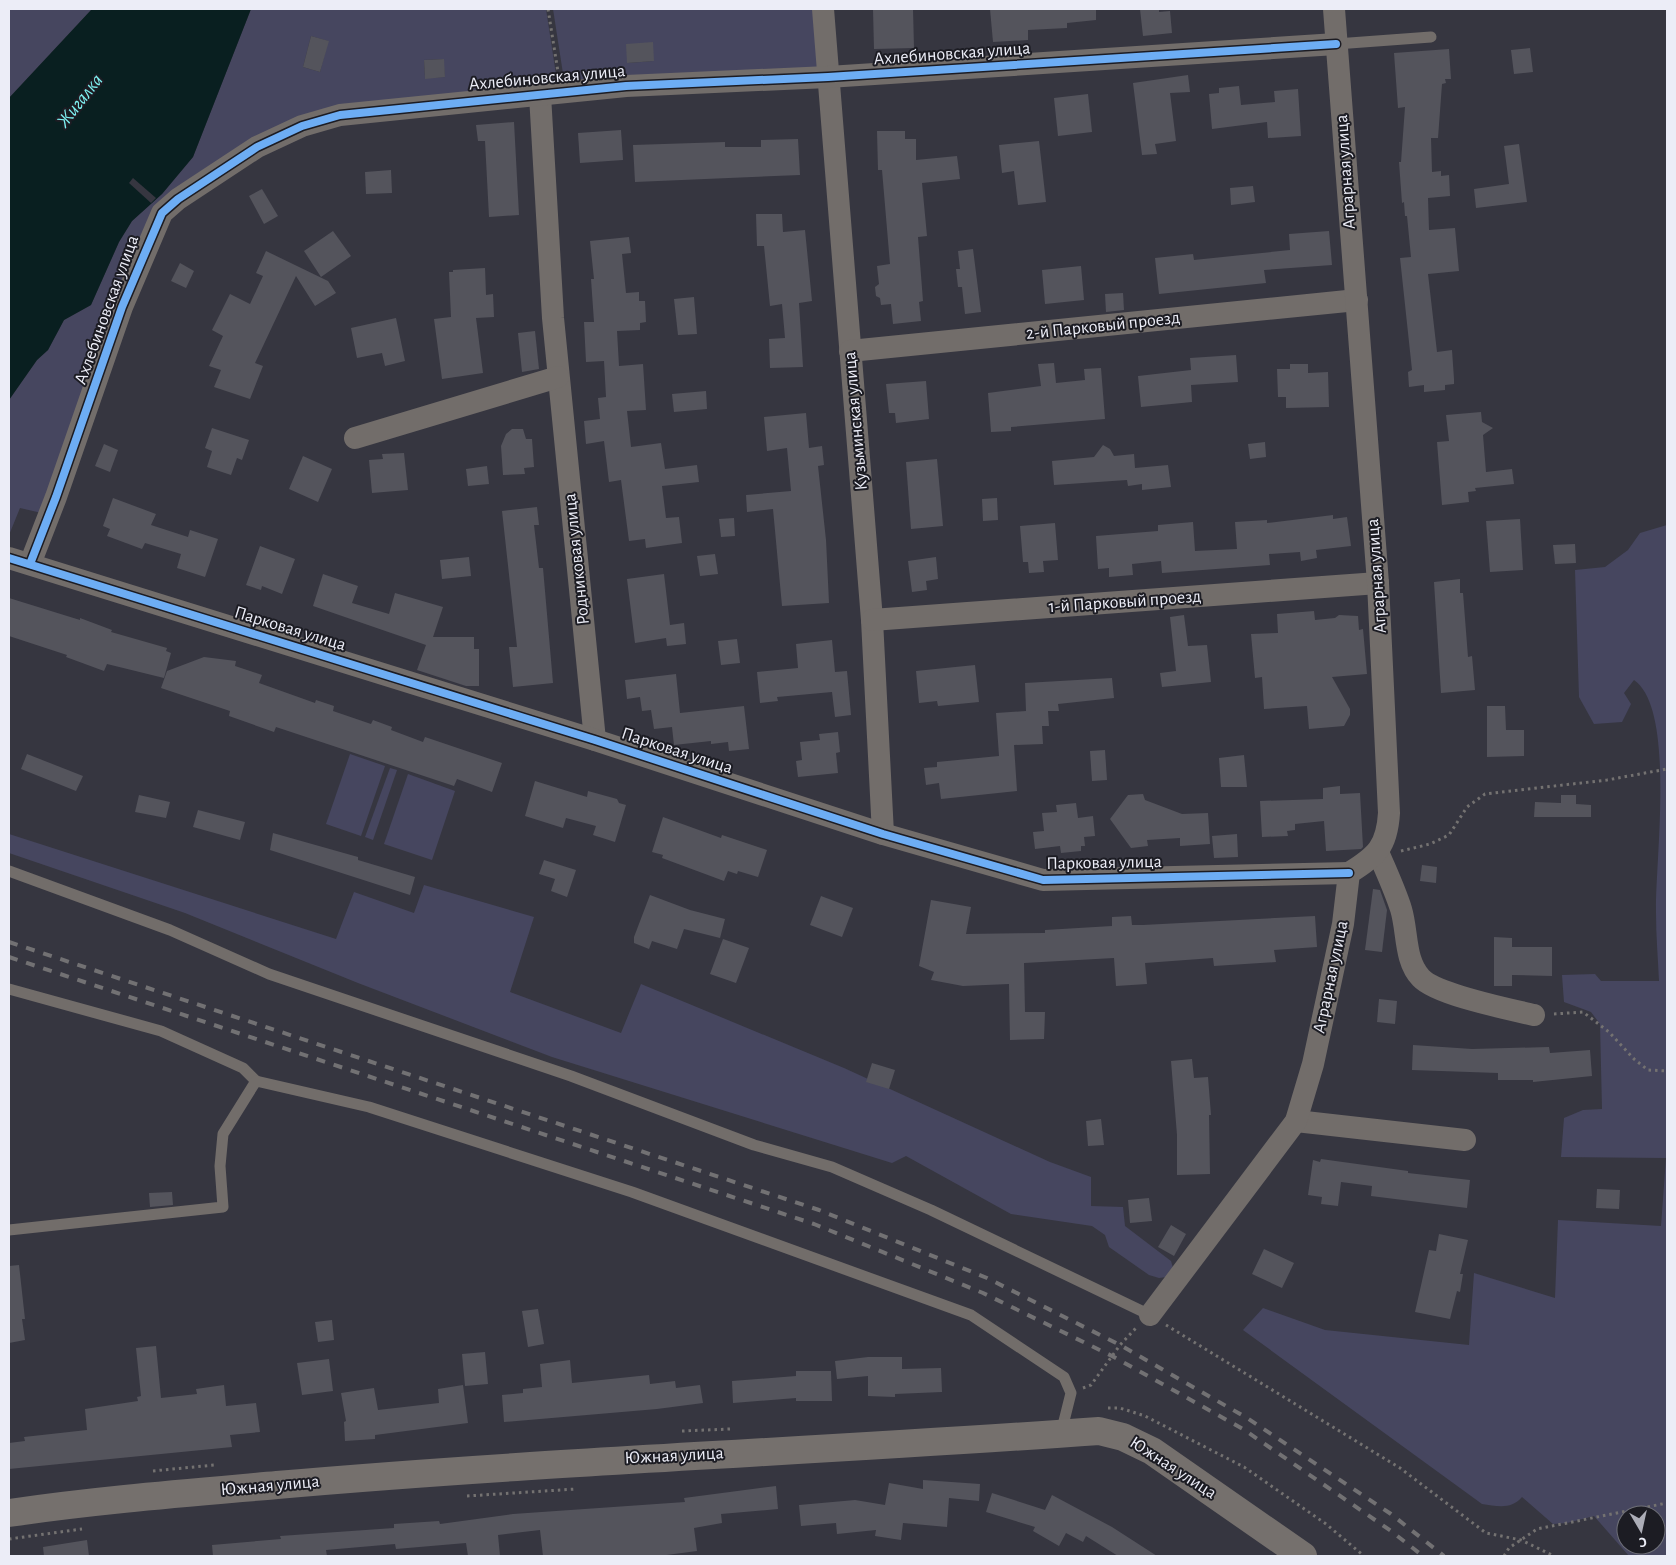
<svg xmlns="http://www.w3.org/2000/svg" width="1676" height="1565" font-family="'Alegreya Sans',sans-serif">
<rect width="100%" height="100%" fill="#363640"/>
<g fill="#46465f" fill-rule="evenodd">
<path d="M9 9H92L9 98Z"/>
<path d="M251 9H546L559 94 312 112 165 203 46 514 20 508 9 535V400L37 360 48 350 64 320 91 305 119 242 132 221 162 194 193 157ZM311 36 328 41 320 72 303 67ZM443 59 445 77 425 78 424 60Z"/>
<path d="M553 9H814L818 78 566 93ZM653 43V61L628 63Z"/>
<path d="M1667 525V1556H1629L1594 1516 1567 1523 1553 1524 1522 1497C1511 1510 1497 1506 1482 1504L1243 1330 1263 1308 1325 1330 1469 1345 1474 1273 1555 1298 1558 1220 1661 1226 1666 1158 1561 1157 1564 1118 1583 1110 1602 1109 1600 1024 1591 1012 1564 1002 1562 975 1595 974 1601 981H1659C1658 959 1656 936 1656 913 1655 860 1676 709 1634 680L1624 693 1631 704 1622 722 1594 724 1579 697 1575 570 1605 567 1628 550 1640 533ZM1626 1515H1656V1545H1626Z"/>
<path d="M350 754 385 766 361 836 326 824Z"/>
<path d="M390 768 397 770 373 840 365 837Z"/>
<path d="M408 774 455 791 432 860 384 844Z"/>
<path d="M9 834 336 939 354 892 414 913 424 885 534 917 510 992 621 1033 641 984 844 1068 1050 1162 1091 1177V1206L1123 1207 1125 1226 1171 1261 1173 1268 1166 1277 1159 1278 1149 1275 1109 1247 1105 1235 1092 1226 1011 1214 906 1156 892 1163 552 1057 358 983 185 913 9 853Z"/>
</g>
<path fill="#091f20" d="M92 9H251L193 157 162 194 132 221 119 242 91 305 64 320 48 350 37 360 9 400V98Z"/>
<path fill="#363640" d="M133 178 156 198 151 203 129 183Z"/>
<g fill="#54545c">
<path d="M873 9H913L914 48 874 49Z"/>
<path d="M990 9H1096V20L1067 23V28L1028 30V40L993 42Z"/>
<path d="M1140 9H1159V12L1170 11 1172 33 1143 36Z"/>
<path d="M311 36 329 41 320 72 303 67Z"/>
<path d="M653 42 654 61 627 63 626 44Z"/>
<path d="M1530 48 1533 72 1514 74 1511 50Z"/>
<path d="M1449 49 1451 79H1445L1446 83 1442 84 1438 138H1431L1432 172 1441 171V176L1449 175 1450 196 1428 198 1429 230 1455 228 1459 271 1428 274 1437 352 1452 350 1454 379V384L1445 385V390L1424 392V385L1409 387 1408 372 1412 370 1400 258 1411 257 1407 216H1405L1404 202 1402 203 1399 162H1401L1405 107 1398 108 1394 53Z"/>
<path d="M444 59 445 77 425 79 424 60Z"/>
<path d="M1188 75 1190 92 1170 93 1176 141 1155 144 1157 154 1142 155 1133 83Z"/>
<path d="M1239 86 1241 105 1275 102 1274 91 1298 89 1301 136 1268 138 1267 122 1212 129 1209 94 1219 93V88Z"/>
<path d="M1088 94 1092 132 1058 136 1054 98Z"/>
<path d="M514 122 519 215 489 217 485 141H478L476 125Z"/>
<path d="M621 130 623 160 580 163 578 133Z"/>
<path d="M877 131H905V139H916V160L957 156 960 179 922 183 927 236 918 237 923 301 919 302 921 321 893 324 891 304 881 305 880 298 876 296 875 287 879 284 877 266 890 264 882 170H878Z"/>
<path d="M798 139 800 175 635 182 633 145 725 142V147H761V140Z"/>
<path d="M1039 141 1046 202 1018 205 1014 171 1002 173 999 145Z"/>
<path d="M1519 144 1527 202 1476 208 1474 189 1509 184 1504 146Z"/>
<path d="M391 170 392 193 366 194 365 172Z"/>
<path d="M1253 186 1255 202 1231 205 1230 188Z"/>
<path d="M262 189 278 216 264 224 249 196Z"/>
<path d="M756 214H782L783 232 805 230 812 301 799 303 803 367 770 368 769 339 785 338 782 304 770 306 764 246H757Z"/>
<path d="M333 231 351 256 321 277 304 251Z"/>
<path d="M1329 231 1332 265 1264 270 1266 283 1159 294 1155 258 1193 254 1194 260 1290 250 1289 234Z"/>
<path d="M629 237 631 253 622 254 626 293 639 292V301H645L646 322 640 323V330L617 331 619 366 643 364 646 410 627 411 631 447 661 443 665 469 697 465 699 482 662 486 666 518 679 517 682 543 646 548 645 539 629 541 621 480 609 482 604 441 586 444 584 421 600 419 598 398 606 397 604 361 586 362 584 322H594L591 279H594L590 241Z"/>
<path d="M973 249 981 312 965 314 962 287H958L956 269H960L958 251Z"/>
<path d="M266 251 328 281 336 293 315 306 296 276 255 363 263 366 250 399 214 387 221 370 209 366 223 336 212 330 230 294 250 304 263 276 256 273Z"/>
<path d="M180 263 194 271 186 288 171 281Z"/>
<path d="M1081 266 1084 300 1045 304 1042 270Z"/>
<path d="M485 268 486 295 493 294 494 317 476 318 483 373 442 379 434 319 451 317 449 272H453V270Z"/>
<path d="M1123 293 1124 310 1106 312 1105 294Z"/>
<path d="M694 297 697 334 678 335 674 299Z"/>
<path d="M396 318 405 361 385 366 382 353 357 358 351 328Z"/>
<path d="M535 331 539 369 522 372 518 333Z"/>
<path d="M1236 355 1238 382 1191 385 1192 402 1141 407 1138 376 1191 370 1190 358Z"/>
<path d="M1054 363 1056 383 1085 380 1084 369 1101 368 1105 419 1011 427V431L991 432 988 393 1041 386 1038 364Z"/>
<path d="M1290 364H1308V373L1328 372 1329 407 1286 408V397H1278L1277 369H1290Z"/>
<path d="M926 381 929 419 896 423 895 413H889L886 384Z"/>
<path d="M706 391 707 409 674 412 672 394Z"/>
<path d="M1481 412 1482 422 1493 428 1483 435 1486 472 1512 469 1514 484 1475 488 1476 491 1468 492 1469 502 1442 505 1437 442 1449 441 1446 415Z"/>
<path d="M806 413 809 448 822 446 824 465 818 466 826 540 829 603 782 606 773 509 747 512 746 495 791 491 787 448 767 451 764 417Z"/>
<path d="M212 428 249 440 242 460 237 458 231 475 207 467 212 451 205 448Z"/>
<path d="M523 429 526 439H532L534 467 524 468 525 474 503 475 501 446 506 434 512 429Z"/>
<path d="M1265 442 1266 457 1250 459 1248 444Z"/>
<path d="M104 444 118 450 110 472 95 466Z"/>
<path d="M1103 445 1110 449 1114 456 1134 454 1135 468 1168 465 1171 487 1142 490V484L1128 486 1127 480 1054 485 1052 461 1094 457Z"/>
<path d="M404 453 408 490 372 493 369 460 383 459 382 454Z"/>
<path d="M303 456 332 469 318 502 289 489Z"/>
<path d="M937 459 943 526 911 529 906 462Z"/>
<path d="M487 466 489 484 468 486 466 469Z"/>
<path d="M113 498 156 514 151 525 188 537 190 530 218 539 205 577 177 568 181 554 145 543 142 549 107 536 110 529 103 526Z"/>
<path d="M997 498 998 520 983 521 982 499Z"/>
<path d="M537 507 539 525H534L539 568H543L553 683 513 687 509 647H517L502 511Z"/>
<path d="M1333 515V519L1347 517 1351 546 1316 550 1317 558 1301 561 1300 552 1269 554 1270 565 1162 573 1161 561 1132 564 1133 575 1109 577V568L1098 569 1096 536 1158 531V525L1193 522 1195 551 1237 549 1235 522 1267 520V523Z"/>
<path d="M734 518 735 536 721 537 719 519Z"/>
<path d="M1520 519 1523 570 1490 572 1486 521Z"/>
<path d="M1055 523 1058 560 1043 561 1044 572 1029 573 1028 562H1023L1020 526Z"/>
<path d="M1575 544 1576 563 1555 564 1553 545Z"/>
<path d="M260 546 295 559 282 594 262 586 261 590 246 585Z"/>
<path d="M715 554 718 574 700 576 697 556Z"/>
<path d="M469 557 471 576 442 579 440 560Z"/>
<path d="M936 557 938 579 926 581 927 590 912 592 908 561Z"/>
<path d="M323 574 358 586 352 603 389 614 395 593 443 607 433 637H474V649H479V686H466L417 670 426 645 313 606Z"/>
<path d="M664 574 670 625 684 623 686 644 667 646 666 638 635 643 627 579Z"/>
<path d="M1460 579V593H1463L1468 657 1472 656 1475 690 1441 693 1434 582Z"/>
<path d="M9 598 80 620V618L112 630 111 632 167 648 166 651 171 653 164 678 107 664 104 671 66 657 67 655 9 636Z"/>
<path d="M1314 611 1315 620 1335 618 1339 615 1358 616 1359 630 1363 629 1367 674 1332 677 1350 709V715L1344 726 1309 729 1307 706 1264 709 1262 677 1255 678 1251 634 1278 633 1277 614Z"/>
<path d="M1184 615 1188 646 1207 645 1211 682 1162 687 1160 673 1176 671 1170 617Z"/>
<path d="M737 639 740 663 721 665 718 641Z"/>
<path d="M832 640 835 672 847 671 851 715 835 717 832 692 777 697 778 701 760 703 757 672 798 668 796 644Z"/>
<path d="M204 657 236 661 235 666 262 675 259 683 315 703 316 700 334 706 333 711 371 724 373 720 392 727 391 730 423 742 425 737 502 763 492 792 457 779 454 786 276 727 274 732 229 716 230 711 161 688 167 671Z"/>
<path d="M975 665 979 702 938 706 937 701 919 703 916 671Z"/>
<path d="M676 674 680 713 744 706 749 749 729 751 728 742 711 744V741L674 745 672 727 654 729 651 710 642 711 640 697 627 699 625 680Z"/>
<path d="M1112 678 1114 698 1058 704 1059 711H1048L1049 726H1042L1043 744 1014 745 1017 791 941 799 939 783 926 785 924 768 937 767V762L999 756 996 713 1026 711 1025 683Z"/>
<path d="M1487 706H1505L1506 730H1524V756L1487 757Z"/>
<path d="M838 732 840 752 836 753 838 773 798 777 796 761 802 760 800 742 820 740 819 734Z"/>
<path d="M1105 750 1107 780 1092 781 1090 751Z"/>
<path d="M27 754 83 776 76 791 21 769Z"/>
<path d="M1244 755 1247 787H1221L1219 758Z"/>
<path d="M535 781 587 797 588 791 617 799 619 803 626 805 615 842 593 835 596 826 566 818 563 828 525 816Z"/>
<path d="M1340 786V794L1360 793 1363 847 1361 849 1326 851 1324 821 1295 824V830L1287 831 1288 836 1262 837 1260 801 1323 799V788Z"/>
<path d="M1143 794 1145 800 1182 814 1208 813 1210 844 1180 846V838L1147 840 1148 846 1131 848 1110 819 1128 795Z"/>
<path d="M139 795 170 802 166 818 135 812Z"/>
<path d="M1561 795H1576V804L1591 805V817H1534L1535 802 1561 803Z"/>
<path d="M1076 803 1078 818 1093 816 1095 836 1084 837 1085 846H1081V851L1061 853 1060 846 1035 849 1033 832 1044 831 1042 813 1057 812 1056 805Z"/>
<path d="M198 810 245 822 240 840 193 827Z"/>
<path d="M663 817 721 838 722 835 767 850 758 877 738 871 737 874 728 871 724 881 662 858 663 855 652 852Z"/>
<path d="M273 833 358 857V860L415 877 410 895 270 850Z"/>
<path d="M1237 834 1238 857 1214 858 1212 836Z"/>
<path d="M544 860 576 870 567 897 551 891 555 879 539 874Z"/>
<path d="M1422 865 1437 867 1436 883 1420 881Z"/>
<path d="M1373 889 1380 890 1387 910 1382 952 1365 950Z"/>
<path d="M650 895 690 910 725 919 720 938 684 929 677 949 652 941 649 949 634 943V937Z"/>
<path d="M821 896 853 908 842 937 810 925Z"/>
<path d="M931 900 971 907 966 934 1045 933V930L1112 926V917L1131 916 1132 925H1143L1315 916 1317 947 1274 950 1276 962 1214 966 1213 958 1145 963 1147 984 1116 986 1114 958 1024 963 1025 1012H1045L1044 1039 1010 1040 1009 984 963 986 931 980 934 972 919 966Z"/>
<path d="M1494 937 1512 938V947H1552V976L1512 975V986H1494Z"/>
<path d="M723 939 749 948 736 983 710 974Z"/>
<path d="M1379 999 1397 1001 1395 1024 1377 1022Z"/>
<path d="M1413 1045 1472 1049 1549 1047 1550 1053 1590 1050 1592 1076 1533 1082V1080H1498V1073L1412 1070Z"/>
<path d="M1192 1059 1194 1078 1208 1077 1211 1115H1209L1210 1174 1177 1175V1135L1171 1061Z"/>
<path d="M872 1063 895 1070 889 1089 866 1082Z"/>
<path d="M1101 1119 1104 1145 1088 1146 1086 1121Z"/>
<path d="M1321 1159 1408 1171V1173L1470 1180 1467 1208 1371 1196 1372 1186 1341 1182 1338 1206 1321 1204 1322 1197 1308 1195 1313 1160 1320 1162Z"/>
<path d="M1597 1189 1620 1190 1619 1209 1596 1208Z"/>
<path d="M172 1192 173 1205 150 1207 149 1193Z"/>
<path d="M1149 1198 1152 1221 1130 1223 1128 1200Z"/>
<path d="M1171 1225 1186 1234 1174 1256 1158 1247Z"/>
<path d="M1439 1234 1468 1240 1460 1274H1463L1460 1292 1457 1291 1450 1319 1415 1312 1429 1250 1436 1251Z"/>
<path d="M1264 1249 1294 1263 1282 1288 1252 1274Z"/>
<path d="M19 1265 25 1319H22L25 1340 9 1343V1266Z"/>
<path d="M538 1309 544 1344 528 1347 522 1311Z"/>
<path d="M332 1320 334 1340 318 1342 315 1322Z"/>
<path d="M156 1346 161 1398 197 1394 196 1389 224 1385 226 1406 256 1403 260 1432 230 1435 232 1447 9 1469V1443L25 1441 24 1437 87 1430 85 1409 138 1401 137 1397 141 1396 136 1348Z"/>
<path d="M485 1352 488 1384 465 1386 462 1354Z"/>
<path d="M868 1357H902V1369L941 1368 942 1392 895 1394V1397L868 1396V1376L837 1379 835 1361Z"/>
<path d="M329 1359 333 1391 302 1395 297 1363Z"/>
<path d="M570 1360 572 1383 649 1375 650 1384 675 1381 676 1388 700 1385 703 1403 657 1409 504 1422 502 1395 523 1393V1389L542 1387 540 1364Z"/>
<path d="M796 1371H831L832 1401H796V1398L733 1403 732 1381 796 1376Z"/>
<path d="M463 1385 468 1423 375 1435V1439L345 1441 344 1422 346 1421 341 1393 374 1388 378 1410 439 1403 438 1389Z"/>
<path d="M923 1480 980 1484 979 1501 949 1498 947 1527 903 1523 901 1540 875 1536 876 1530 837 1534 836 1523 801 1526 799 1505 855 1500 885 1505 889 1483 923 1489Z"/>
<path d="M776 1486 778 1509 721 1514 722 1523 694 1528 697 1551 659 1556H543L540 1530 498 1535 500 1556H468L466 1543 396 1549 395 1544 326 1550 327 1556H213L212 1545 281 1539 280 1536 394 1528V1524L439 1521 440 1524 513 1514 685 1502 684 1498Z"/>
<path d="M992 1493 1045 1510 1052 1495 1112 1527 1157 1556H1118L1086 1536 1083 1542 1066 1533 1059 1546 1033 1531 1035 1527 986 1512Z"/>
<path d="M87 1540 89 1556H44L43 1547Z"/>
</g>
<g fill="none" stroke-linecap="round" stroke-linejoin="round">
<g stroke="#747271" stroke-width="3" stroke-dasharray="2.5 4" stroke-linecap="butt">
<path d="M548 9 558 72"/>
<path d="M1401 851 1430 844 1449 835 1467 807 1485 794 1607 780 1667 769"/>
<path d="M1554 1014 1583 1012 1609 1032 1634 1059 1648 1070 1667 1071"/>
<path d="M1166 1325 1400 1468 1486 1533 1521 1540 1554 1556"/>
<path d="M1083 1388 1091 1385 1120 1345 1136 1328"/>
<path d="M1108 1408H1120L1145 1416 1244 1467 1326 1524 1364 1556"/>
<path d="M682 1431 730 1429"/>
<path d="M153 1471 214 1465"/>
<path d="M467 1496 576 1489"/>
<path d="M9 1539 82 1529"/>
<path d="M1504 1556 1509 1548 1537 1529 1667 1503"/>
</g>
<g stroke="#726d6a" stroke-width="11">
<path d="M1336 44 1431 37"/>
<path d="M9 871 170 930 269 974 571 1076 754 1145 832 1167 931 1210 1150 1315"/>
<path d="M9 989 161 1031 243 1068 256 1081"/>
<path d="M9 1230 223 1207 220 1166 223 1134 256 1081 369 1107 632 1192 971 1315 1064 1377 1071 1393 1061 1433"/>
</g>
<g stroke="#726d6a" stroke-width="22">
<path d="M823 9 872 620 883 834"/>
<path d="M540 95 553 318 595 740"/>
<path d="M850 351 1357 300"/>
<path d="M355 438 558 377"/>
<path d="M9 558 595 740 883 834 1043 880 1349 873"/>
<path d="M30 564 56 497 122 307 162 213 178 199 257 147 302 126 340 115 626 86 828 77 1336 44"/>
<path d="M872 620 1378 583"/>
<path d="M1378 852C1386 871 1395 890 1401 909 1408 932 1404 960 1421 978 1437 995 1509 1009 1534 1015"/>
<path d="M1296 1121 1465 1140"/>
<path d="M1150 1315 1296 1121 1313 1064 1343 924 1349 873C1377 856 1387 846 1389 813L1378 583 1334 9"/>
</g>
<path stroke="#75706d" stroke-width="28" d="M9 1513C98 1500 187 1493 277 1485 551 1461 825 1451 1099 1431L1123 1437 1152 1451 1303 1556"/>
<g stroke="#727173" stroke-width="4" stroke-dasharray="9 9" stroke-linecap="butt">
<path d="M9 942 819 1210 987 1278 1120 1345 1247 1418 1391 1514 1444 1556"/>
<path d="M9 957 814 1224 983 1293 1112 1356 1243 1429 1391 1531 1423 1556"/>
</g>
<defs>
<g id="cycleway">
<path d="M9 558 595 740 883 834 1043 880 1349 873"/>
<path d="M30 564 56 497 122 307 162 213 178 199 257 147 302 126 340 115 626 86 828 77 1336 44"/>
</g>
</defs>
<use href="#cycleway" stroke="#1c1c23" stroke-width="11"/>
<use href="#cycleway" stroke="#6dadf4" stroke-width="8"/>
</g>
<g text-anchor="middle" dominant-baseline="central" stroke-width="4" stroke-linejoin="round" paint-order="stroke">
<g font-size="18" fill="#ecedf7" stroke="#1c1c23">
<text transform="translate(952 54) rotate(-4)">Ахлебиновская улица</text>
<text transform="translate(547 78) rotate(-5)">Ахлебиновская улица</text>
<text transform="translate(1346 172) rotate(-94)">Аграрная улица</text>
<text transform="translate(107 310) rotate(-70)">Ахлебиновская улица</text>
<text transform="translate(1103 326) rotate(-6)">2-й Парковый проезд</text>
<text transform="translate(856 421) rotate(-95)">Кузьминская улица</text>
<text transform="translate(577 559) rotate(-96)">Родниковая улица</text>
<text transform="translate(1377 576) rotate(-94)">Аграрная улица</text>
<text transform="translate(1125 602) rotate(-4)">1-й Парковый проезд</text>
<text transform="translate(290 629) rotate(17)">Парковая улица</text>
<text transform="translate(677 751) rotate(18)">Парковая улица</text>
<text transform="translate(1104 863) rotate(-1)">Парковая улица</text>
<text transform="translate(1331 977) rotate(-78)">Аграрная улица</text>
<text transform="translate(674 1456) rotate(-3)">Южная улица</text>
<text transform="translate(1173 1468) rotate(33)">Южная улица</text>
<text transform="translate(270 1486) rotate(-5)">Южная улица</text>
</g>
<g font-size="19" font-style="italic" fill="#7ef0f1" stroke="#1c1c23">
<text transform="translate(80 101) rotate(-52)">Жигалка</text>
</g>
</g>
<rect width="1676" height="1565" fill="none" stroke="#ecedf7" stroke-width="20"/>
<g transform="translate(1641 1530) rotate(171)"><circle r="24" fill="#1c1c23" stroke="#6f7078"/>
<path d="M0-4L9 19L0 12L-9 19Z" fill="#acadb7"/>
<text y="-8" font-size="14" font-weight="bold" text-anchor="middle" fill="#ecedf7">С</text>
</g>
</svg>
